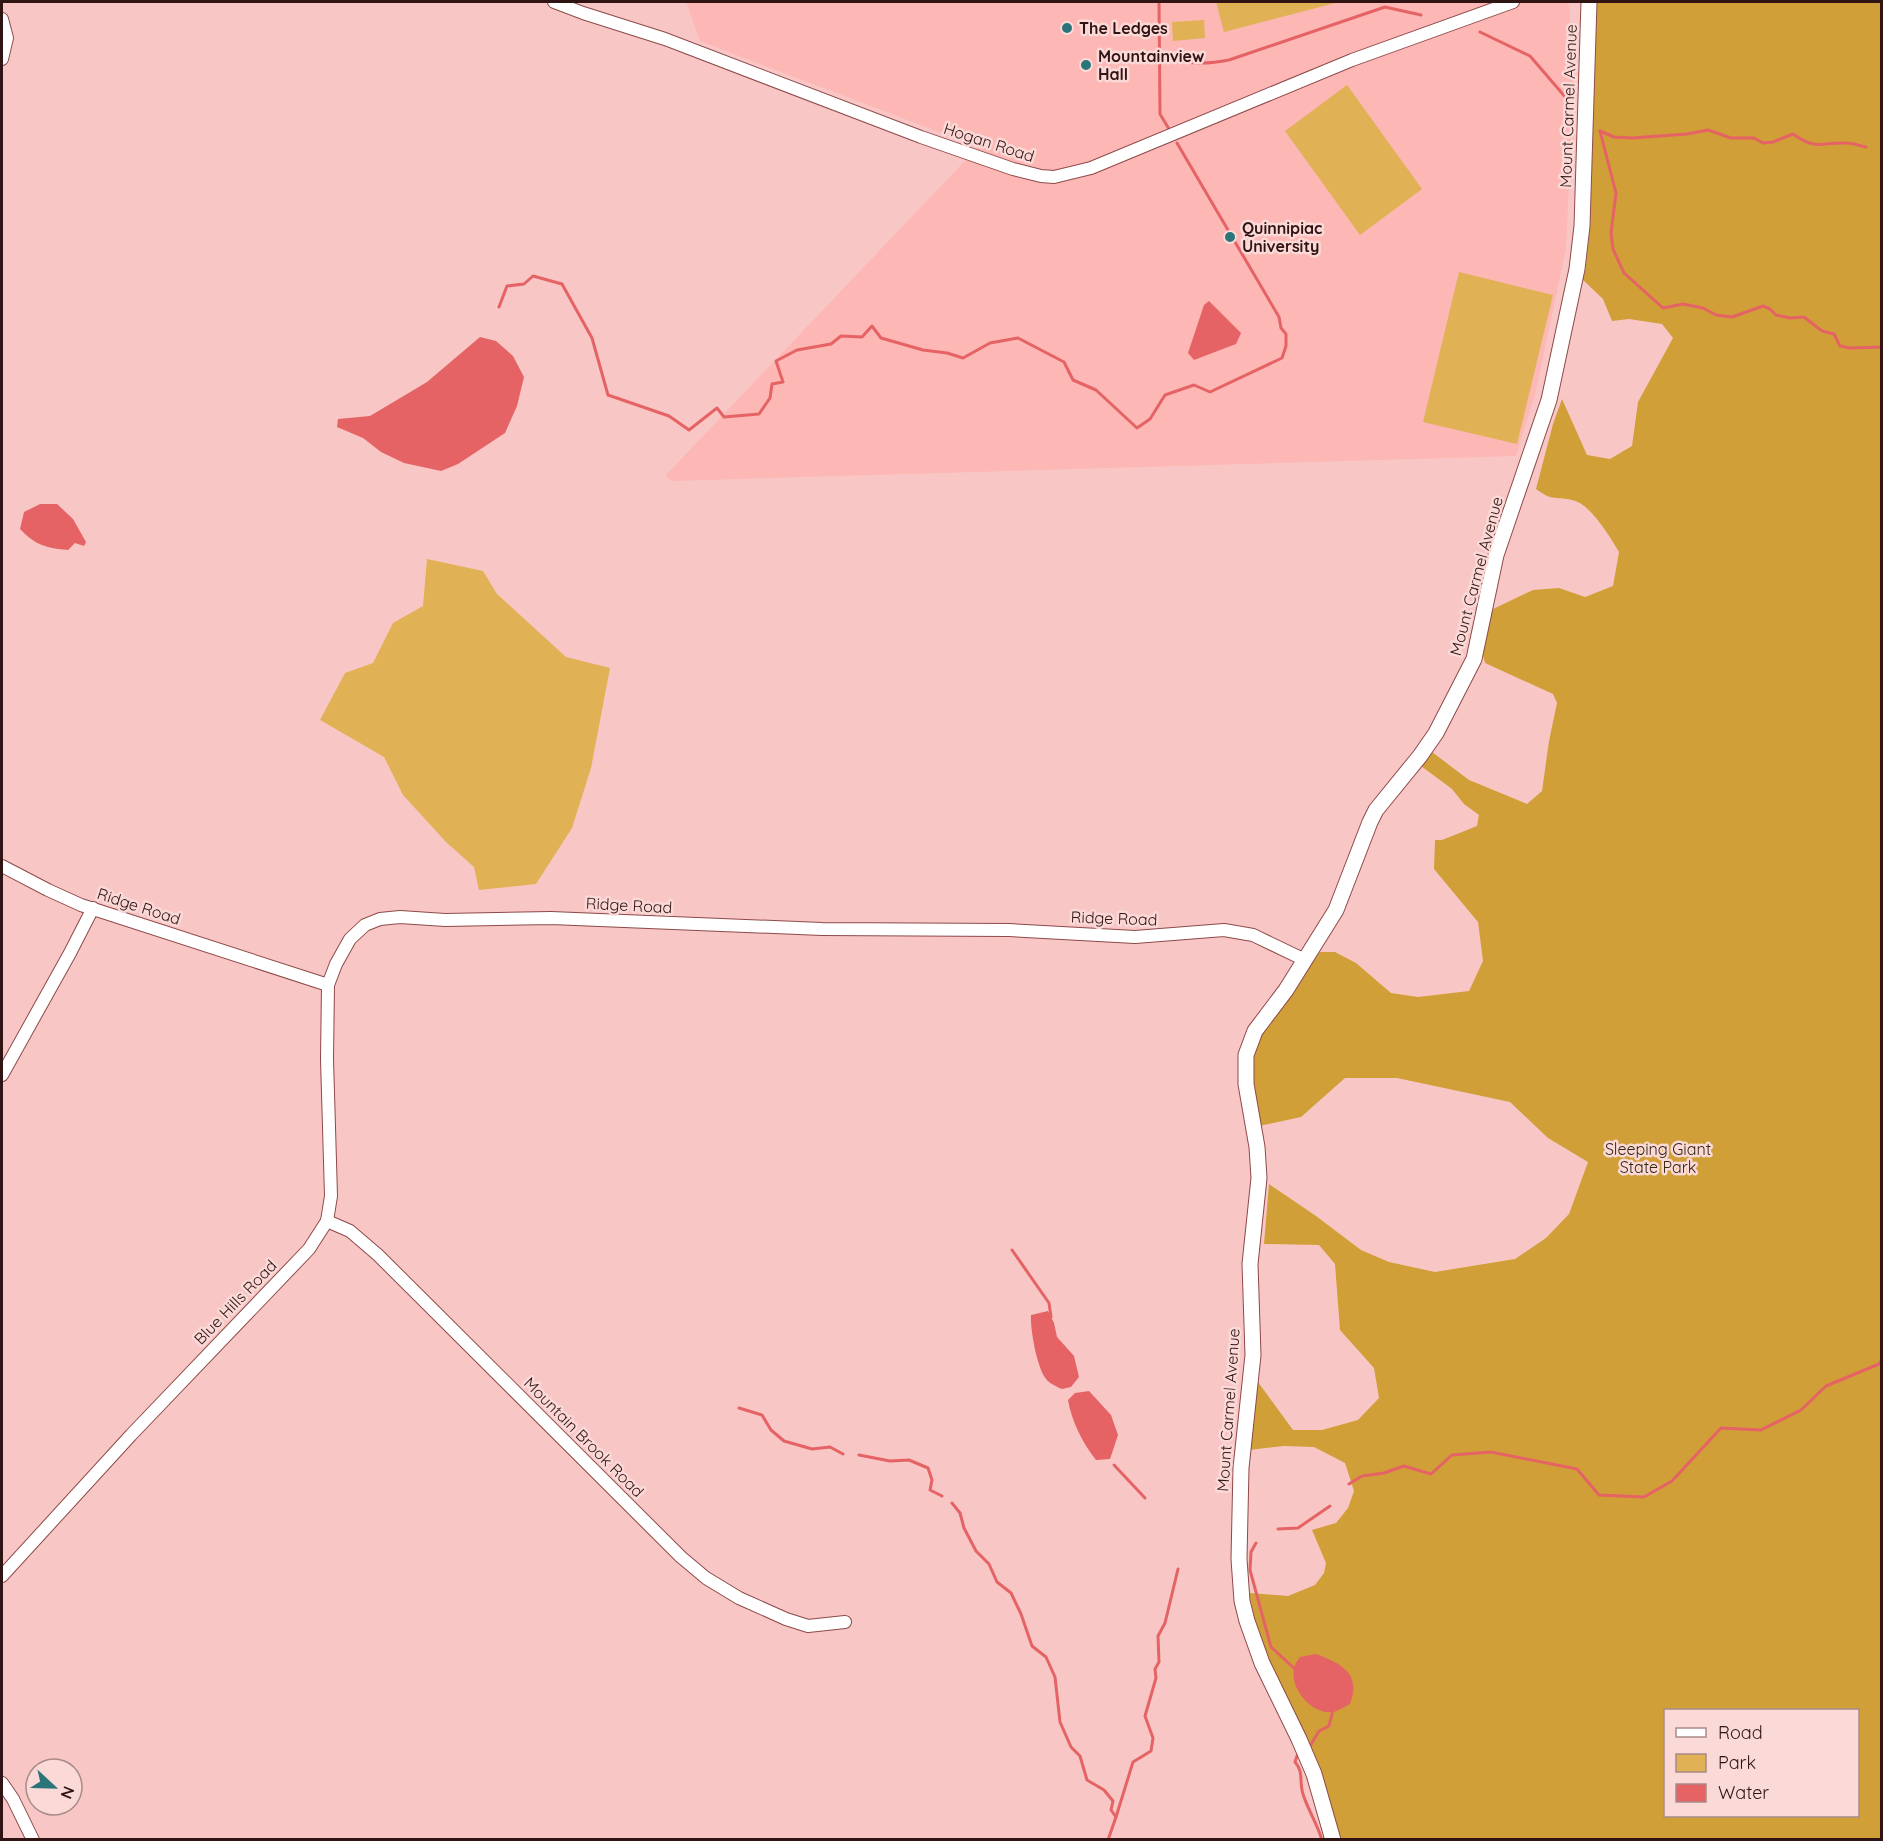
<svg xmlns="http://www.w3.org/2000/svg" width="1883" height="1841" font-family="Quicksand,sans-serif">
<rect width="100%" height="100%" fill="#f8c7c5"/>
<path fill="#fdb7b4" d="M686 2H1565L1569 5 1574 75 1566 248 1535 395 1516 456 672 481 665 476 978 147 700 41Z"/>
<g fill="#e0b155">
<path d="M1216 2H1339L1224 32Z"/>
<path d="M1204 20 1205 38 1173 41 1172 22Z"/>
<path d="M1347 85 1422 189 1360 235 1285 131Z"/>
<path d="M1459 272 1553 295 1517 444 1423 422Z"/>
<path d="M427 559 483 571 497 594 566 657 610 668 591 768 572 828 536 884 479 890 474 867 446 842 403 795 384 757 320 720 345 673 373 663 393 623 423 606Z"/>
</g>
<path fill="#d09f38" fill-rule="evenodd" d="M1597 2H1881V1839H1339L1260 1642 1249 1593 1288 1596 1315 1585 1324 1573 1326 1563 1312 1530 1336 1523 1348 1508 1354 1491 1345 1463 1314 1447 1284 1446 1249 1450 1258 1382 1293 1430H1322L1358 1420 1379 1398 1374 1368 1340 1330 1335 1264 1319 1245 1264 1244 1269 1184 1316 1216 1361 1250 1389 1262 1435 1272 1515 1259 1546 1238 1569 1214 1588 1162 1548 1138 1510 1102 1397 1078H1345L1301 1117 1259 1126C1253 1094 1245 1065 1259 1034L1320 952H1335L1356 963 1391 993 1418 997 1469 991 1483 961 1478 922 1434 869 1435 840H1442L1477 826 1479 815 1464 804 1452 789 1421 766 1432 752 1469 780 1527 804 1542 791 1549 741 1557 703 1553 694 1485 663 1482 651 1491 610 1533 590 1559 588 1585 597 1613 586 1619 552C1610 537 1590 503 1572 500 1554 496 1554 502 1536 489L1553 424 1562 399 1587 455 1610 459 1632 446 1638 402 1673 338 1662 324 1629 319 1612 321 1603 299 1582 279 1585 273 1590 229ZM1666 1710H1858V1816H1666Z"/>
<g fill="#e56365">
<path d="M1209 301 1241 333 1236 344 1194 360 1188 353 1204 305Z"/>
<path d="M480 337 496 341 513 356 524 377 517 406 505 433 458 464 441 471 404 463 381 452 363 438 337 427 338 419 370 416 427 382Z"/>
<path d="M40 504H57L73 519 86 542 84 546 75 543 68 550C46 548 35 545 20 529L24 512Z"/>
<path d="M1048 1311 1054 1323 1057 1337 1074 1356 1079 1377 1071 1387 1062 1389C1057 1387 1049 1383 1046 1379 1037 1368 1030 1329 1031 1315Z"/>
<path d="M1089 1391 1111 1415 1118 1435 1110 1459 1096 1460C1082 1442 1072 1422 1068 1400L1075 1393Z"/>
<path d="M1316 1654C1341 1663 1362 1674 1350 1704 1345 1706 1339 1711 1333 1712 1312 1715 1290 1689 1294 1669 1294 1665 1298 1660 1300 1657Z"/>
</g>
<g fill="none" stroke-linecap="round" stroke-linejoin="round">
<g stroke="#e56365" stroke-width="3">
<path d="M1159 2 1160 114 1169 129"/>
<path d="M1480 32 1530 56 1567 99"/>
<path d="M1160 54C1182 65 1205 65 1229 60L1385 7 1421 15"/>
<path d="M1600 131 1616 193 1611 233 1613 249 1624 273 1663 308 1683 304 1703 308 1716 315 1732 317 1763 306 1770 309 1776 315 1790 318 1804 317 1822 331 1834 334 1840 346 1850 348 1882 347"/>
<path d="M1600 131 1614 137 1632 138 1687 134 1708 130 1731 138H1754L1763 143 1773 142 1793 134C1817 151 1821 142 1846 143 1853 143 1860 146 1866 147"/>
<path d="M499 307 507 286 524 284 533 276 562 284 592 338 608 395 669 416 689 430 717 408 724 417 759 414 770 398 772 384 783 382 776 361 797 350 831 344 841 336 862 337 872 326 881 338 923 350 947 353 963 358 990 343 1018 338 1064 362 1073 380 1096 390 1137 428 1150 419 1165 395 1194 385 1210 392 1282 358 1286 346V334L1281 328 1279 317 1177 143"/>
<path d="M1012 1250 1049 1303 1051 1317"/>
<path d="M739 1408 762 1415 771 1430 784 1441 812 1449 830 1447 843 1454"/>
<path d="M859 1455 890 1461 909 1460 928 1468 932 1480 930 1490 942 1496"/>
<path d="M1114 1465 1145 1498"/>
<path d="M1349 1484 1362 1476 1384 1473 1404 1466 1431 1474 1452 1455 1491 1452 1577 1469 1599 1495 1644 1497 1672 1481 1721 1428 1761 1430 1801 1410 1826 1386 1879 1364 1882 1360"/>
<path d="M952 1503 960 1513 964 1528 976 1551 989 1564 997 1582 1011 1593 1021 1614 1032 1646 1046 1657 1055 1677 1060 1722 1071 1747 1080 1756 1087 1780 1104 1790 1113 1801 1111 1810 1116 1817 1108 1840"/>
<path d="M1278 1529 1298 1528 1330 1506"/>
<path d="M1256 1543 1251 1552 1250 1570 1271 1647 1296 1670"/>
<path d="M1310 1746 1319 1731 1329 1726 1333 1710"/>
<path d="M1298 1753 1295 1762C1304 1772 1299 1782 1303 1794 1307 1808 1317 1823 1322 1840"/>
<path d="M1116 1817 1133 1762 1151 1751 1153 1738 1145 1716 1156 1678 1155 1669 1159 1662 1158 1636 1165 1623 1178 1569"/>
</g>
<defs>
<g id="minor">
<path d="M554 2 583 13 665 39 921 137 1013 169 1041 176 1054 177 1091 168 1352 60 1513 2"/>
<path d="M2 19 7 38 2 59"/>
<path d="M2 866 48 890 81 905 328 985"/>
<path d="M2 1075 70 953 93 908"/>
<path d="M327 1221 350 1231 378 1255 681 1557 706 1578 739 1598 786 1619 808 1626 845 1622"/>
<path d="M2 1576 131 1435 309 1249 327 1221 331 1196 327 1059 328 985 336 964 350 939 365 925 380 919 400 917 445 920 551 918 822 929 1009 930 1135 937 1224 930 1253 935 1305 960"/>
<path d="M2 1783 13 1799 33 1840"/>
</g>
<path id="major" d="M1333 1840 1314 1774 1299 1739 1262 1663 1247 1621 1242 1601 1239 1559 1241 1468 1253 1355 1250 1264 1259 1178 1257 1147 1246 1084V1055L1255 1031 1286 990 1336 910 1370 822 1376 810 1420 756 1436 733 1474 659 1496 555 1549 400 1577 269 1582 226 1589 2"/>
</defs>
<use href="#minor" stroke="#8e4948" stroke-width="14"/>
<use href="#major" stroke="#8e4948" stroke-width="17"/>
<use href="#minor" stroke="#fff" stroke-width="12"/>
<use href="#major" stroke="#fff" stroke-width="15"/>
</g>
<g fill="#2b757a" stroke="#fad9d7" stroke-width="2">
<circle cx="1067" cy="28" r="6"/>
<circle cx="1086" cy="65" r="6"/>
<circle cx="1230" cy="237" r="6"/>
</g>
<g text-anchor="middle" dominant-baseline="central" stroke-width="5" stroke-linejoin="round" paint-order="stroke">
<g font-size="16" font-weight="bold" fill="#301313" stroke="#fad9d7" text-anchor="start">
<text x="1079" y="28">The Ledges</text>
<text x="1098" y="56">Mountainview<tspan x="1098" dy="18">Hall</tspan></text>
<text x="1242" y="228">Quinnipiac<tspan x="1242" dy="18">University</tspan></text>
</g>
<g font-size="16" fill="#301313" stroke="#fad9d7">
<text transform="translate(1568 106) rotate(-88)">Mount Carmel Avenue</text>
<text transform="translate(989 142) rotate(18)">Hogan Road</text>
<text transform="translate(1476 576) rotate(-75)">Mount Carmel Avenue</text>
<text transform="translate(629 905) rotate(3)">Ridge Road</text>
<text transform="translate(139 906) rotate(18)">Ridge Road</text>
<text transform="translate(1114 918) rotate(2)">Ridge Road</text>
<text transform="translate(235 1302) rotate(-46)">Blue Hills Road</text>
<text transform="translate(1228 1410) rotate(-86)">Mount Carmel Avenue</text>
<text transform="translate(584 1437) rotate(45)">Mountain Brook Road</text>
</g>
<g font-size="16" fill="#332712" stroke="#fad9d7">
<text x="1658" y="1149">Sleeping Giant<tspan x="1658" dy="18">State Park</tspan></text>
</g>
</g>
<rect width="1883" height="1841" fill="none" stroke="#301313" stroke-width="6"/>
<rect x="1664" y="1709" width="195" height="108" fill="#fad9d7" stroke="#a98a89" stroke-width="1.5"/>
<rect x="1676" y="1728" width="30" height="9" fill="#ffffff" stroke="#a98a89" stroke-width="1.5"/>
<text x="1718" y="1739" font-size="18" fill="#301313">Road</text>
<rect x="1676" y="1754" width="30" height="18" fill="#e0b155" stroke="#a98a89" stroke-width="1.5"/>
<text x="1718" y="1769" font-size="18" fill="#301313">Park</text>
<rect x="1676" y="1784" width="30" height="18" fill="#e56365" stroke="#a98a89" stroke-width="1.5"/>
<text x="1718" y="1799" font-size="18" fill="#301313">Water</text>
<g transform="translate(54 1787) rotate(112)"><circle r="28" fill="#fad9d7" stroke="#a98a89" stroke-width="1.5"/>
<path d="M0-4.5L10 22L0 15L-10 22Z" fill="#2b757a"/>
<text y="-9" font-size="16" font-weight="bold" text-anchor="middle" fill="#301313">N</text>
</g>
</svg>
